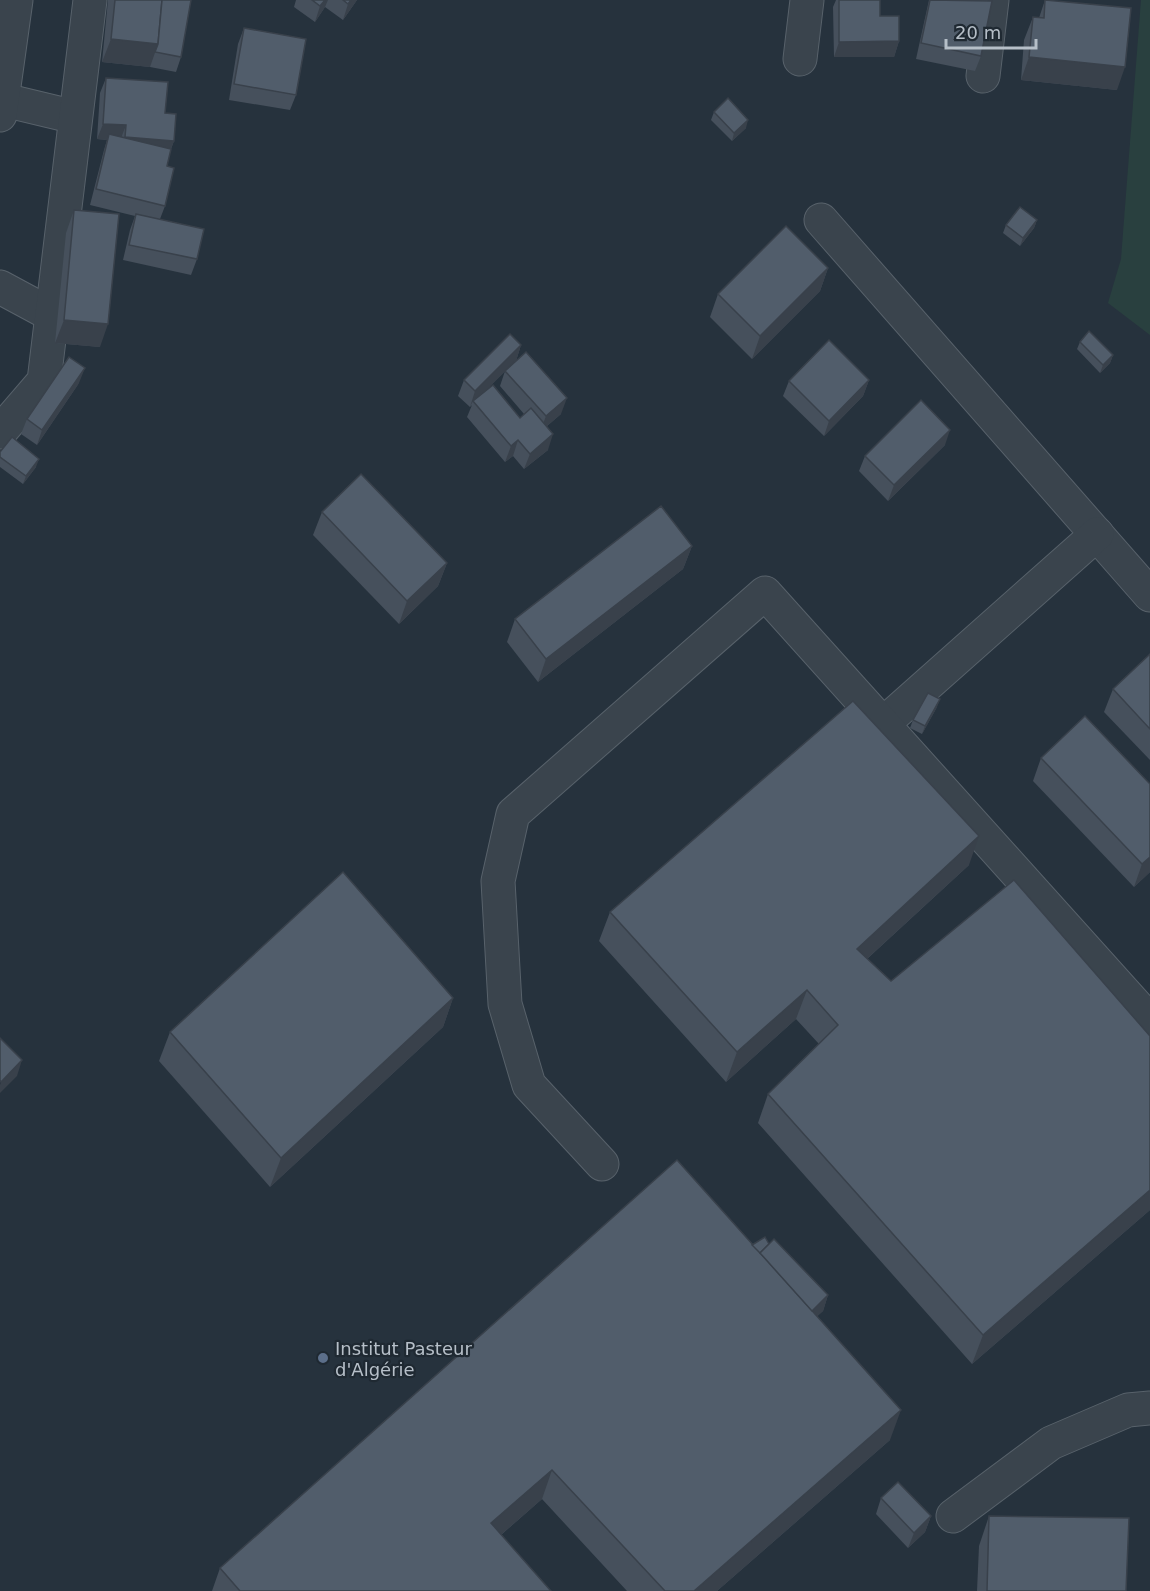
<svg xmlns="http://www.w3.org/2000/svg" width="1150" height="1591" font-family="'DejaVu Sans',sans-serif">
<rect width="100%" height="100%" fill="#26323d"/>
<path fill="#29403f" d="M1141 0H1150V335L1108 303 1121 259Z"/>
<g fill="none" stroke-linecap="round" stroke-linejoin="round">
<defs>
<g id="minor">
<path d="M800 59 807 0"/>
<path d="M983 76 992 0"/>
<path d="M0 99 75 117"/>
<path d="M0 115 16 0"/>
<path d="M821 220 1150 595"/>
<path d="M0 287 52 315"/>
<path d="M0 432 44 381 90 0"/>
<path d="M883 724 1097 534"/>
<path d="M602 1164 529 1085 505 1004 498 881 513 814 765 593 1150 1021"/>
<path d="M953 1516 1051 1443 1128 1410 1150 1408"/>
</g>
</defs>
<use href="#minor" stroke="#58626b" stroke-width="35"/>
<use href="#minor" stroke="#3a444d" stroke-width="33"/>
</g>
<g fill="#46505c" fill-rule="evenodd">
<path d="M108 0H191L181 57 176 72 150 67 102 62Z"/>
<path d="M296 0H357L343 20 325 7 315 22 294 7Z"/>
<path d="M836 0H880V16L899 41 894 57H834L833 7Z"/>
<path d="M929 0H988L981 56 975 71 916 59Z"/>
<path d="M1045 0 1117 90 1021 80 1024 40 1033 17 1039 18Z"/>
<path d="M244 28 296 95 290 110 229 100 238 44Z"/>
<path d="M106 78 165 113 174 141 171 149 167 166 165 206 160 219 197 259 191 275 123 260 130 230 135 216 90 205 104 150 107 140 97 139 100 93Z"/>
<path d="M714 112 746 128 732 141 711 120Z"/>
<path d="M74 210 100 347 55 343 66 233Z"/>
<path d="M1037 220 1034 228 1020 246 1003 233 1006 225Z"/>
<path d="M828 268 820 291 752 359 710 317 718 294Z"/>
<path d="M1080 342 1113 355 1110 363 1100 373 1077 349Z"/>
<path d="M521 345 516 361 506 370 561 414 547 426 548 450 524 469 513 456 505 462 467 417 472 405 470 407 458 396 464 380ZM505 371 500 386 524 414 520 418 485 391Z"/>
<path d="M869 380 863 396 824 436 783 396 789 381Z"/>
<path d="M79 383 37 445 21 434 27 419Z"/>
<path d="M945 445 888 501 859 471 865 456Z"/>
<path d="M0 452 36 467 23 484 0 467Z"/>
<path d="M322 512 447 563 438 586 399 624 313 535Z"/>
<path d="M692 546 683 569 538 682 507 642 515 619Z"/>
<path d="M1150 654V760L1104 712 1113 689Z"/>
<path d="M937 707 922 734 910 728 913 720Z"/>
<path d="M1041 758 1150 784V872L1134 887 1033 781Z"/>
<path d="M969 865 867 959 891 981 1150 1036V1210L972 1364 758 1123 768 1094 819 1044 796 1019 726 1082 599 941 610 912Z"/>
<path d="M453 998 443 1027 270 1187 159 1061 170 1032Z"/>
<path d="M769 1244 828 1295 823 1311 817 1316 890 1440 717 1591H627L542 1499 501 1535 551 1591H212L220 1568 752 1245Z"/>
<path d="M881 1498 931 1516 925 1532 908 1548 876 1514Z"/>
<path d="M989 1516 1126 1591H977L979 1546Z"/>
</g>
<g fill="#39414b">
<path d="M325 0H328L325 7 315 22 320 6Z"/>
<path d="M351 0H357L343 20 348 4Z"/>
<path d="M111 39 158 44 150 67 102 62Z"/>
<path d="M899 41 894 57H834L839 42Z"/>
<path d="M1029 57 1125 67 1117 90 1021 80Z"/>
<path d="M748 120 746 128 732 141 734 133Z"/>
<path d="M103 124 126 125 120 141 109 134 107 140 97 139Z"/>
<path d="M125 137 174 141 168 156 119 153Z"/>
<path d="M1037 220 1034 228 1020 246 1023 238Z"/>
<path d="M828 268 820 291 752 359 760 336Z"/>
<path d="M64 320 108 324 100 347 55 343Z"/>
<path d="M521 345 516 361 474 402 473 401 470 407 475 391Z"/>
<path d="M1113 355 1110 363 1100 373 1103 365Z"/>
<path d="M85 368 79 383 37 445 42 430Z"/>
<path d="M869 380 863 396 824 436 829 421Z"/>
<path d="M567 398 561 414 540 432 546 416Z"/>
<path d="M950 430 945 445 888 501 894 485Z"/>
<path d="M553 434 548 450 524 469 530 454Z"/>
<path d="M518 440 513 456 505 462 511 446Z"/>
<path d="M39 459 36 467 23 484 26 476Z"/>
<path d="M692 546 683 569 538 682 546 659Z"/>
<path d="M447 563 438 586 399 624 407 601Z"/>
<path d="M940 699 937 707 922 734 925 726Z"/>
<path d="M979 836 969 865 846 978 857 949Z"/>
<path d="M1150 857V872L1134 887 1142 864Z"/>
<path d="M807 990 796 1019 726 1082 737 1052Z"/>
<path d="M453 998 443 1027 270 1187 281 1158Z"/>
<path d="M22 1060 17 1076 0 1093V1085L1 1082Z"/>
<path d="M1150 1190V1210L972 1364 983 1335Z"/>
<path d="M828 1295 823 1311 801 1332 807 1316Z"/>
<path d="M901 1410 890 1440 717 1591H694Z"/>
<path d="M552 1470 542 1499 480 1553 491 1523Z"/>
<path d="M931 1516 925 1532 908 1548 914 1533Z"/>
</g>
<g fill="#515d6b" stroke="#39414b" stroke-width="1.5">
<path d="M115 0H162L158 44 111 39Z"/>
<path d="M162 0H191L181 57 155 52 158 44Z"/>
<path d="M312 0H325L320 6Z"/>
<path d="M343 0H351L348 4Z"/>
<path d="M839 0H880V16H899V41L839 42Z"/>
<path d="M930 0 992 1 981 56 921 43Z"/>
<path d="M1045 0 1131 8 1125 67 1029 57 1033 17 1044 18Z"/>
<path d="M244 28 306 39 296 95 234 84Z"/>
<path d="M106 78 168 82 165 113 176 114 174 141 125 137 126 125 103 124Z"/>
<path d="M728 98 748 120 734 133 714 112Z"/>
<path d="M109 134 171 149 167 166 174 168 165 206 96 189Z"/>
<path d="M1020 207 1037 220 1023 238 1006 225Z"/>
<path d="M74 210 119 214 108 324 64 320Z"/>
<path d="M136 214 204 229 197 259 129 245Z"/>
<path d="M786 226 828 268 760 336 718 294Z"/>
<path d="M1089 331 1113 355 1103 365 1080 342Z"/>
<path d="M510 334 521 345 475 391 464 380Z"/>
<path d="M829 340 869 380 829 421 789 381Z"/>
<path d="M526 352 567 398 546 416 505 371Z"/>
<path d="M69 357 85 368 42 430 27 419Z"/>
<path d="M493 385 520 418 531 408 553 434 530 454 518 440 511 446 473 401Z"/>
<path d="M921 400 950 430 894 485 865 456Z"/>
<path d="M12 437 39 459 26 476 0 457V452Z"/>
<path d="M361 474 447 563 407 601 322 512Z"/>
<path d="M661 506 692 546 546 659 515 619Z"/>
<path d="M1150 654V729L1113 689Z"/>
<path d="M928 693 940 699 925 726 913 720Z"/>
<path d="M853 701 979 836 857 949 891 981 1014 880 1150 1036V1190L983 1335 768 1094 838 1025 807 990 737 1052 610 912Z"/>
<path d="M1085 716 1150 784V857L1142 864 1041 758Z"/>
<path d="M343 872 453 998 281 1158 170 1032Z"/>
<path d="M0 1038 22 1060 1 1082 0 1080Z"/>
<path d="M677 1160 901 1410 694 1591H665L552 1470 491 1523 551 1591H240L220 1568Z"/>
<path d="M765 1237 769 1244 760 1253 752 1245Z"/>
<path d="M774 1239 828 1295 812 1311 760 1253Z"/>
<path d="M898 1482 931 1516 914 1533 881 1498Z"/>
<path d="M989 1516 1129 1518 1126 1591H987Z"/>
</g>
<circle fill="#5c6f8a" stroke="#1f2932" stroke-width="2" cx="323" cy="1358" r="6"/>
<g text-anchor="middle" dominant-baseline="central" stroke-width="4.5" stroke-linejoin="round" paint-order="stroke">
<g font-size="18" fill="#b6bfc8" stroke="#1f2932" text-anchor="start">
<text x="335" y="1348">Institut Pasteur<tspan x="335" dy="21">d'Algérie</tspan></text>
</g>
</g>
<path d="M946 39v9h90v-9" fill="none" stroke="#b6bfc8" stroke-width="3"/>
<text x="955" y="39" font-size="18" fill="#b6bfc8" stroke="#1f2932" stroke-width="4.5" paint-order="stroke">20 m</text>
</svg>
